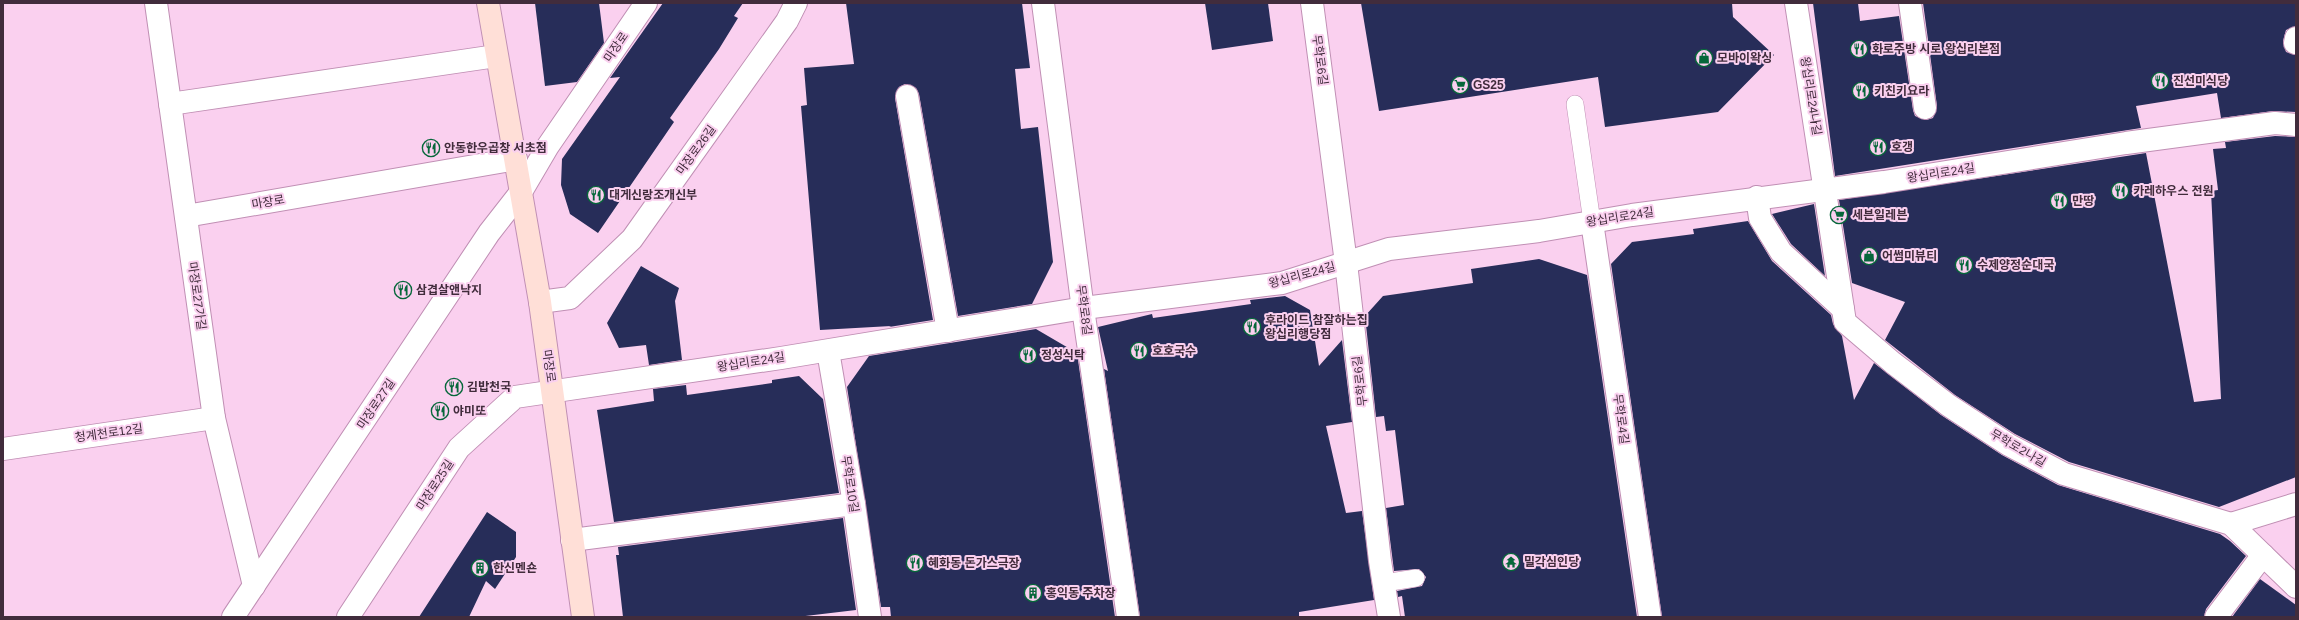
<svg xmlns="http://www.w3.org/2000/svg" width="2299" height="620" font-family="Helvetica,'Noto Sans KR',sans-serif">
<rect width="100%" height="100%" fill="#fad0ef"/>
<g fill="#272d59">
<path d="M535 3H599L604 43 577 82 545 86Z"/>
<path d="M663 3H743L734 16 738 18 719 49 670 118 674 122 598 233 570 214 561 185 562 159 620 77 610 78Z"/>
<path d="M846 3H1022L1030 68 1015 69 1021 129 1038 127 1053 262 1032 304 958 316 919 94 916 88 905 84 899 87 895 98 933 320 889 327 891 326 820 330 801 106 807 105 804 68 854 64Z"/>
<path d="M1205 3H1268L1273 41 1212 50Z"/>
<path d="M1361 3H1732L1733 17 1774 55 1718 112 1605 127 1598 77 1379 111Z"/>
<path d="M1813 3H1858L1860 21 1899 16 1913 110 1915 116 1926 120 1933 118 1937 106 1923 3H2296V26L2286 30 2283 41 2286 52 2296 55V112L2273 111 2221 118 2217 93 2136 106 2141 128 1835 176Z"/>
<path d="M2275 136 2296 137V477L2219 507 2069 462 2015 434 1955 395 1885 340 1905 302 1852 283 1839 200 2146 153 2194 402 2221 399 2211 191 2218 190 2213 149 2226 148 2225 142Z"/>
<path d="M1814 204 1825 276 1791 244 1772 214Z"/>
<path d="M1748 221 1772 261 1831 315 1833 324 1842 336 1854 400 1874 363 1941 415 2002 455 2058 485 2220 534 2230 541 2246 556 2206 609 2204 617H1662L1611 264 1632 242 1694 234 1693 229Z"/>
<path d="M1539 259 1587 275 1637 617H1405L1402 596 1398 597 1397 591 1422 586 1426 577 1419 569 1394 571 1386 508 1404 505 1395 430 1386 431 1384 416 1376 417 1365 316 1383 296 1473 283 1471 269Z"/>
<path d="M641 266 679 288 675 301 682 360 649 365 646 345 619 348 607 323Z"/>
<path d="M1285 296 1310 310 1319 366 1342 340 1352 422 1326 426 1346 513 1362 511 1374 600 1299 612V617H1140L1104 369 1108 371 1098 327 1152 314 1153 318 1251 304 1250 300Z"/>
<path d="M1036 329 1077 353 1115 617H891L890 607H881L847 387 869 356Z"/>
<path d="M799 376 823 399 839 493 614 522 597 410 654 401 653 389 686 385 687 395 772 383V380Z"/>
<path d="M487 512 516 532V557L495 589 486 581 469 617H419Z"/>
<path d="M843 518 856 610 797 617H623L616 555H619L618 547Z"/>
<path d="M2260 579 2296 605V617H2232Z"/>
</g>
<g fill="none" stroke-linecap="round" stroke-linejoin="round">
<defs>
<g id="lane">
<path d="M1575 104 1592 222"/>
<path d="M1384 583 1416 578"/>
</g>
<g id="street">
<path d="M156 3 214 418 254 586"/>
<path d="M1043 3 1082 302 1128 617"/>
<path d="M1312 3 1346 263 1380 561 1389 617"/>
<path d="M1796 3 1845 322 1893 363 1948 405 2009 445 2064 474 2231 524 2296 587"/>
<path d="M1910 3 1925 108"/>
<path d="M2295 43 2296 38"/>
<path d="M907 96 948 331"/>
<path d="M170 104 496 56"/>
<path d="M1757 197 1760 218 1781 252 1843 309"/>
<path d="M186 216 516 159"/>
<path d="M1592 222 1650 617"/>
<path d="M540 302 570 298 632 239 787 21 796 3"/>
<path d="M828 351 854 504 870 617"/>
<path d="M3 449 214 418"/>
<path d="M2231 524 2296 504"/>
<path d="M572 540 854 504"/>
<path d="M233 617 489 233 521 192 548 146 646 3"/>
<path d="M348 617 459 448 515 397 781 358 1084 308 1282 283 1389 249 1539 231 1632 215 1884 182 2126 143 2275 123 2296 125"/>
<path d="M2216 617 2263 555"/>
</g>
<path id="secondary" d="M488 3 540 302 583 617"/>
</defs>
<use href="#lane" stroke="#c08fb4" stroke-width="18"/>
<use href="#street" stroke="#c08fb4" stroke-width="24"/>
<use href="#secondary" stroke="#c08fb4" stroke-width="24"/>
<use href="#lane" stroke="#fff" stroke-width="17"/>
<use href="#street" stroke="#fff" stroke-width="22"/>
<use href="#secondary" stroke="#ffdfd7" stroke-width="22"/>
</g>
<defs>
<symbol id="restaurant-ring" viewBox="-11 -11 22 22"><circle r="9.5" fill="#fad0ef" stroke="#06673a" stroke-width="1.5"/><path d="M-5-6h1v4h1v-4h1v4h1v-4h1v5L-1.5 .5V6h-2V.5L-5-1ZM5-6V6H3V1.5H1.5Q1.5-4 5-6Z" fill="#06673a"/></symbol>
<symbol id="shop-ring" viewBox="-11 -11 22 22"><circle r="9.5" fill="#fad0ef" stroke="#06673a" stroke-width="1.5"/><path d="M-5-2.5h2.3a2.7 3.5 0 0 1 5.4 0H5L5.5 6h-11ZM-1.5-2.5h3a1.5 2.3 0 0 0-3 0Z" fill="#06673a"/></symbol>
<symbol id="supermarket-ring" viewBox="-11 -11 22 22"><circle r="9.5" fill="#fad0ef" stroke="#06673a" stroke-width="1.5"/><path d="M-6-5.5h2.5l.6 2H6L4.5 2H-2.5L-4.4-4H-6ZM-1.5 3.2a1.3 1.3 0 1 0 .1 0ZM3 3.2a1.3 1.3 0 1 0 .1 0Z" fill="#06673a"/></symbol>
<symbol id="temple-ring" viewBox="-11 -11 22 22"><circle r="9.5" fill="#fad0ef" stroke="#06673a" stroke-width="1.5"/><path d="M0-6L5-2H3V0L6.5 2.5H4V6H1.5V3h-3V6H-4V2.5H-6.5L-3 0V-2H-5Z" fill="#06673a"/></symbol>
<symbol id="building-ring" viewBox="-11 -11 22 22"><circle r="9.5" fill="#fad0ef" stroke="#06673a" stroke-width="1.5"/><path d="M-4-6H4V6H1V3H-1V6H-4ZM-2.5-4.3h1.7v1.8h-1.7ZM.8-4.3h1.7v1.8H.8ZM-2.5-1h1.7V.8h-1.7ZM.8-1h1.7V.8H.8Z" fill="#06673a"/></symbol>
</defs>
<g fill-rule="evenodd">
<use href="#restaurant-ring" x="1849" y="39" width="20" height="20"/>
<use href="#shop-ring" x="1694" y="48" width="20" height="20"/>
<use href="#restaurant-ring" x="2150" y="71" width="20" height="20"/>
<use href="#supermarket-ring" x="1450" y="75" width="20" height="20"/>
<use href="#restaurant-ring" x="1851" y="81" width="20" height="20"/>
<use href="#restaurant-ring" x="1868" y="137" width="20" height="20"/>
<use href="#restaurant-ring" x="421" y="138" width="20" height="20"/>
<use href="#restaurant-ring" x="2110" y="181" width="20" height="20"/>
<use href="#restaurant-ring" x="586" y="185" width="20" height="20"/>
<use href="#restaurant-ring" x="2049" y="191" width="20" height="20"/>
<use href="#supermarket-ring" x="1829" y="205" width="20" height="20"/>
<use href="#shop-ring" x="1859" y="246" width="20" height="20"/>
<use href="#restaurant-ring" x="1954" y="255" width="20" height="20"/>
<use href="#restaurant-ring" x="393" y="280" width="20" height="20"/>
<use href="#restaurant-ring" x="1242" y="317" width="20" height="20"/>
<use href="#restaurant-ring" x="1129" y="341" width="20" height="20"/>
<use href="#restaurant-ring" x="1018" y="345" width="20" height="20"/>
<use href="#restaurant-ring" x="444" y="377" width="20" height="20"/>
<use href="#restaurant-ring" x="430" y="401" width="20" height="20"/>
<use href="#temple-ring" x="1501" y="552" width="20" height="20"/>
<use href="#restaurant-ring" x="905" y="553" width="20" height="20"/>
<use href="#building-ring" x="470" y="558" width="20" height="20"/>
<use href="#building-ring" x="1023" y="583" width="20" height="20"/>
</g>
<g text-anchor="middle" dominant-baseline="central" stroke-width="4" stroke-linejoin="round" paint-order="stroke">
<g font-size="12" fill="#412c3c" stroke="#fad0ef">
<text transform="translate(616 47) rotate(-56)">마장로</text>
<text transform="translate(1320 60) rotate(82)">무학로6길</text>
<text transform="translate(1811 96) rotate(81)">왕십리로24나길</text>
<text transform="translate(696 150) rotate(-54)">마장로26길</text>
<text transform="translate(1941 173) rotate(-9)">왕십리로24길</text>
<text transform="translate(268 202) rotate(-10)">마장로</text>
<text transform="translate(1620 217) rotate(-9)">왕십리로24길</text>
<text transform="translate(1302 275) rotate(-15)">왕십리로24길</text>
<text transform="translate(197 296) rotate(82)">마장로27가길</text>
<text transform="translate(1084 310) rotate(82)">무학로8길</text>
<text transform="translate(751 362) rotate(-9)">왕십리로24길</text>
<text transform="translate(549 366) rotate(82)">마장로</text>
<text transform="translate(1360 381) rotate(-97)">무학로6길</text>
<text transform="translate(376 404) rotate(-56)">마장로27길</text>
<text transform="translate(1621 419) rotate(82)">무학로4길</text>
<text transform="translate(109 433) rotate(-8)">청계천로12길</text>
<text transform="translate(2018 448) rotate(30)">무학로2나길</text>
<text transform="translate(850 484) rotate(81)">무학로10길</text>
<text transform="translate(435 485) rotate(-57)">마장로25길</text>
</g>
<g font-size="12" font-weight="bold" fill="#412c3c" stroke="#fad0ef" text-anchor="start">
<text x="1872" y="49">화로주방 시로 왕십리본점</text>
<text x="1717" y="58">모바이왁싱</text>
<text x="2173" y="81">진선미식당</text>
<text x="1473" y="85">GS25</text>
<text x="1874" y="91">키친키요라</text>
<text x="1891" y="147">호갱</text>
<text x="444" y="148">안동한우곱창 서초점</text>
<text x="2133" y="191">카레하우스 전원</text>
<text x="609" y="195">대게신랑조개신부</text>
<text x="2072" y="201">만땅</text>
<text x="1852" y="215">세븐일레븐</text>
<text x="1882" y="256">어썸미뷰티</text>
<text x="1977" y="265">수제양정순대국</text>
<text x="416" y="290">삼겹살앤낙지</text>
<text x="1265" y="320">후라이드 참잘하는집<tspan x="1265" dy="14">왕십리행당점</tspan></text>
<text x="1152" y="351">호호국수</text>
<text x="1041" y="355">정성식탁</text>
<text x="467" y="387">김밥천국</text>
<text x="453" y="411">야미또</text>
<text x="1524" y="562">밀각심인당</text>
<text x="928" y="563">혜화동 돈가스극장</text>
<text x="493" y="568">한신멘숀</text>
<text x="1046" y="593">홍익동 주차장</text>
</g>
</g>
<rect width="2299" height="620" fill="none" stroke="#412c3c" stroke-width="8"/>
</svg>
